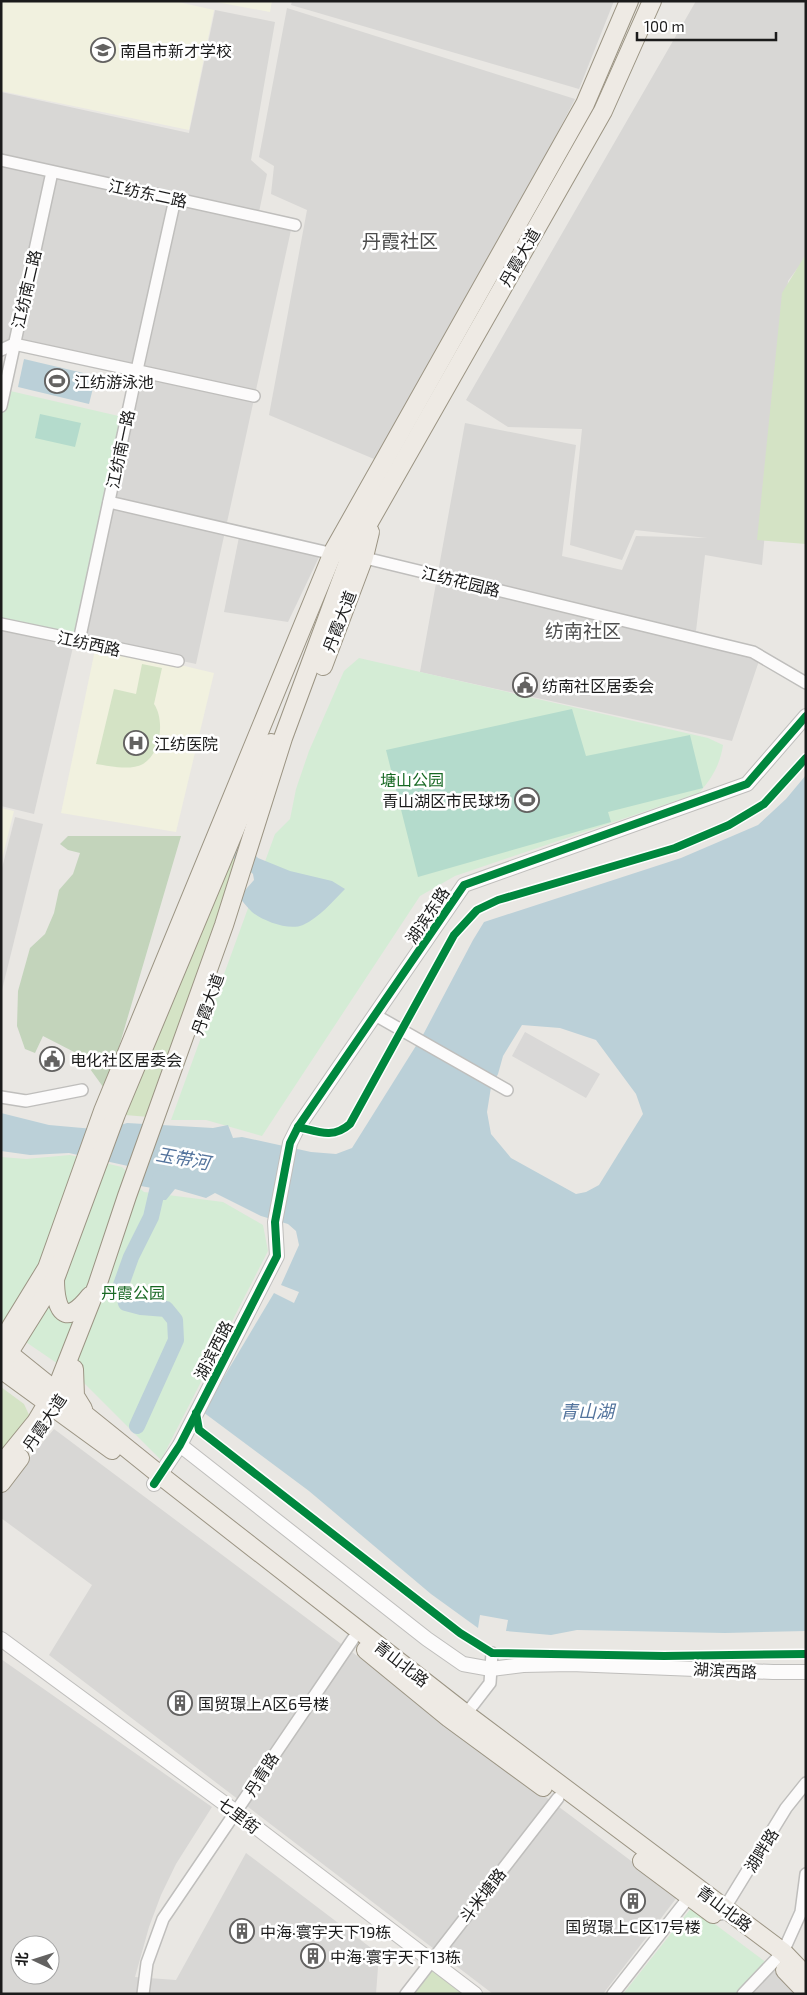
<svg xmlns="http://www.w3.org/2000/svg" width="807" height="1995" font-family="'Exo 2','Noto Sans SC',sans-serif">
<rect width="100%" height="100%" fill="#e9e7e3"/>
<g fill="#d8d7d5" fill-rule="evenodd">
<path d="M292 1H614L579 89 291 5Z"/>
<path d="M696 1H806V257L788 281 762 565 705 555 696 631 762 652 732 741 420 672 465 423 576 445 562 556 622 570 636 536 707 538 635 530 622 560 570 545 582 429 508 427 466 400Z"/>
<path d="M287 8 575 99 386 464 269 415 307 210 271 194 274 166 259 157Z"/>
<path d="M215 10 275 22 251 160 267 174 259 212 182 195 141 374 1 342V92L189 133Z"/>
<path d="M180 206 291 230 196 664 85 640Z"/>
<path d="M239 537 320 555 288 622 224 612Z"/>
<path d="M1 630 73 647 34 814 1 806Z"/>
<path d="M15 817 43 824 1 994V872Z"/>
<path d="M54 1429 678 1896 603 1994H493L49 1655 92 1585 1 1518V1492Z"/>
<path d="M1 1659 212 1807 176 1864 161 1895 149 1927 135 1977 176 1980 246 1853 379 1954 376 1994H1ZM20 1945H50V1975H20Z"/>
<path d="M773 1969 794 1994H750Z"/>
</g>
<g fill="#f1f1df">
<path d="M1 1H174L214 10 189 130 1 91Z"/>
<path d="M211 1H272L270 12Z"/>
<path d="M96 645 214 673 176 832 61 813Z"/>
<path d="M1 808 14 811 1 863Z"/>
</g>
<g fill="#d4e3c5">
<path d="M806 254V544L757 540 782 293Z"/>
<path d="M142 664 162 668 154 704C165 720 161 754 143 764 130 771 110 766 96 764L114 689 136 694Z"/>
<path d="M282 728 149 1117 125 1115Z"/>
<path d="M1 1387 24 1404 30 1417 1 1456Z"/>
<path d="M432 1968 465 1994H412Z"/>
</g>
<path fill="#c3d4bb" d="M68 836H181L106 1091 80 1055 43 1036 35 1053 25 1049 17 1026 18 991 30 948 45 934 54 913 59 890 73 874 80 853 68 850 60 844Z"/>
<g fill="#d4ecd5">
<path d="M6 390 123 417 79 641 1 624V412Z"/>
<path d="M359 658 708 738 723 745C720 765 712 778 699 793L455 876 420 896 262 1136 206 1120H171L275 834 290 819 296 789 309 751 344 671Z"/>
<path d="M70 1155 122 1167 125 1170 127 1177 144 1192 223 1202 263 1225 268 1251 161 1460 80 1379 1 1325V1157L26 1159Z"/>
<path d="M692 1907 767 1963 736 1994H623Z"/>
</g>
<g fill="#b4dbcc">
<path d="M40 414 81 423 75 447 35 438Z"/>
<path d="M572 709 586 756 690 735 703 788 608 812 611 822 418 877 386 750Z"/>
</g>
<path fill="#d9d8d7" d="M525 1032 600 1074 586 1098 512 1056Z"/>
<g fill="#bbd0d8" fill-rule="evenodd">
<path d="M24 359 96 376 89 404 18 387Z"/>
<path d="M806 775V1631L725 1633 577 1630 551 1635 506 1631 508 1620 480 1615 478 1628 431 1594 309 1491 203 1412 274 1293 294 1303 299 1292 281 1285 299 1245 296 1231 288 1224 261 1216 215 1193 206 1198 175 1189 166 1200H155L152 1188 135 1185 128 1166 69 1153 30 1155 1 1151V1113L49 1125 105 1130 127 1123 213 1128 228 1125 233 1138 242 1137 311 1152 336 1154 352 1148 424 1033 473 940 484 922 681 858 758 825 786 799ZM522 1025 560 1028 596 1040 636 1094 643 1114 599 1185 586 1192 576 1194 511 1158 491 1134 487 1112 491 1087 498 1074 503 1056Z"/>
<path d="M232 828 243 843 258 858 290 871 332 881 345 889C332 902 320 917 303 925 289 931 263 921 252 912 247 907 243 902 239 897L254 880 253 874 238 860 226 856Z"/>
</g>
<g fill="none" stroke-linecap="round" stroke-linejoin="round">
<path stroke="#bbd0d8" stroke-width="16" d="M137 1426 176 1340 175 1320 166 1309 141 1307 126 1303 121 1285 131 1257 151 1217 160 1178"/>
<defs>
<g id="minor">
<path d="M1 160 295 225"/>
<path d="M1 350 14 344 254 396"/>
<path d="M1 406 52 172"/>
<path d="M109 502 338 555"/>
<path d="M357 556 753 652 806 683"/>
<path d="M1 624 178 661"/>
<path d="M79 641 137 370 175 199"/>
<path d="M375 1015 507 1090"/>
<path d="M1 1097 26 1101 82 1090"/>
<path d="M466 1714 490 1683 492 1653"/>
<path d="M721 1914 786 1808 806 1783"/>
<path d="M143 1994 147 1963 163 1919 353 1639"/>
<path d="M406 1994 558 1798"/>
<path d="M613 1994 689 1897"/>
<path d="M743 1994 783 1952 801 1912 806 1874"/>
</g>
<g id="tertiary">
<path d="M180 1445 427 1639 463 1664 491 1669 523 1665 571 1664 773 1672H806"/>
<path d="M154 1484 180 1445 277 1256 275 1222 290 1143 298 1127 464 885 747 784 806 716"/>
<path d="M1 1639 236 1812 475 1994"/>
</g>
<g id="primary">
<path d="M323 666 364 557 370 532"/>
<path d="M55 1279C55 1311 65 1328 90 1296"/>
<path d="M1 1343 47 1268 103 1111 334 550 585 104 629 1"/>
<path d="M1 1347 160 1475 466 1714 783 1952 806 1976"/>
<path d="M3 1362 55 1279 116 1114 271 743"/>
<path d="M1 1369 112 1450"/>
<path d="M74 1369 75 1396 83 1409"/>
<path d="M1 1465 36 1422 58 1385 97 1286 127 1196 224 925 283 738 351 554 603 111 652 1"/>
<path d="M1 1483 20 1458"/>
<path d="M366 1650 449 1718 543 1787"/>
<path d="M642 1861 713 1914"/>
<path d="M785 1970 806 1992"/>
</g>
</defs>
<use href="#minor" stroke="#bfbebc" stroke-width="14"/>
<use href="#tertiary" stroke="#bfbebc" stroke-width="16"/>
<use href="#primary" stroke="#9b9483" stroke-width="20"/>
<use href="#minor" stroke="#fcfbfb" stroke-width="11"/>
<use href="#tertiary" stroke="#fcfbfb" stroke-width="14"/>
<use href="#primary" stroke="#eeeae4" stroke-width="18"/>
<defs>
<g id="cycleway">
<path d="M298 1127C319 1132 333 1139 350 1124L454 935 477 910 498 900 675 848 729 825 764 804 806 758"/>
<path d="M196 1413 199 1430 460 1633 492 1653 664 1656 806 1654"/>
<path d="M154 1484 180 1445 277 1256 275 1222 290 1143 298 1127 464 885 747 784 806 716"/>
</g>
</defs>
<use href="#cycleway" stroke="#fff" stroke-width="11"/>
<use href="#cycleway" stroke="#00873e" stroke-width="8"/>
</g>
<defs>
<symbol id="school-ring" viewBox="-11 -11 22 22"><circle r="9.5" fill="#fff" stroke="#636261" stroke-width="1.5"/><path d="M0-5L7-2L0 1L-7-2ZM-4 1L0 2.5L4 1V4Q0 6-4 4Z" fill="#636261"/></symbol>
<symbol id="stadium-ring" viewBox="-11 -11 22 22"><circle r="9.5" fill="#fff" stroke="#636261" stroke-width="1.5"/><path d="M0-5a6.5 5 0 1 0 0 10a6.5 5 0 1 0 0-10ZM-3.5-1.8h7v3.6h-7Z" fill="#636261"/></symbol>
<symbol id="civic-ring" viewBox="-11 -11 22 22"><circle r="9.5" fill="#fff" stroke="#636261" stroke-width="1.5"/><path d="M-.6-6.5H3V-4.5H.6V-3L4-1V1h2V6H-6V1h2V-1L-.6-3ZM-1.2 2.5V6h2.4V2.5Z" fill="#636261"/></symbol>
<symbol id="hospital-ring" viewBox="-11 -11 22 22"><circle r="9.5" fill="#fff" stroke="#636261" stroke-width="1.5"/><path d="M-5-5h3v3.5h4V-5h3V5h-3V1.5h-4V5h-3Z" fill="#636261"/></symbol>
<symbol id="building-ring" viewBox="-11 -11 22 22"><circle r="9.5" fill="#fff" stroke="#636261" stroke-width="1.5"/><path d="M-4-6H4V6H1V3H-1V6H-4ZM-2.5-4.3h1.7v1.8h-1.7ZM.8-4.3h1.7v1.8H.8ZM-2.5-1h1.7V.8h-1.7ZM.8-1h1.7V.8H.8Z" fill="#636261"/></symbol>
</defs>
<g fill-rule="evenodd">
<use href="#school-ring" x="89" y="36" width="28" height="28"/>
<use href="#stadium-ring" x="43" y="367" width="28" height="28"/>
<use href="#civic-ring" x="511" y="671" width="28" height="28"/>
<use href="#hospital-ring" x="122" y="729" width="28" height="28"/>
<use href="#stadium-ring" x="513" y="786" width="28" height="28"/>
<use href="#civic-ring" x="38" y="1045" width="28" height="28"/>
<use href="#building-ring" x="166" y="1689" width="28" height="28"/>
<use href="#building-ring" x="619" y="1887" width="28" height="28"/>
<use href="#building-ring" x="228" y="1917" width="28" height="28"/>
<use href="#building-ring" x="299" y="1942" width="28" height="28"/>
</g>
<g text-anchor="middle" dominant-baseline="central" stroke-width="5" stroke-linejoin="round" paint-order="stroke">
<g font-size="16" fill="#1b1b1b" stroke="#fff" text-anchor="start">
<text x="120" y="50">南昌市新才学校</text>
<text x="74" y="381">江纺游泳池</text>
<text x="542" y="685">纺南社区居委会</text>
<text x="154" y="743">江纺医院</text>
<text x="510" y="800" text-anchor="end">青山湖区市民球场</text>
<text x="70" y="1059">电化社区居委会</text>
<text x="198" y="1703">国贸璟上A区6号楼</text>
<text x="633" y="1926" text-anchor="middle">国贸璟上C区17号楼</text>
<text x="260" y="1931">中海·寰宇天下19栋</text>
<text x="330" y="1956">中海·寰宇天下13栋</text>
</g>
<g font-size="16" fill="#1b1b1b" stroke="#fff">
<text transform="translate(148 193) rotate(12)">江纺东二路</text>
<text transform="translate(519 257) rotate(-60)">丹霞大道</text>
<text transform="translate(26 289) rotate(-77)">江纺南二路</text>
<text transform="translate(120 449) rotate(-78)">江纺南一路</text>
<text transform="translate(461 581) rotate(14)">江纺花园路</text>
<text transform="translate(339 621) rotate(-69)">丹霞大道</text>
<text transform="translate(89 643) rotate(12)">江纺西路</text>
<text transform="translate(427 915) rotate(-56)">湖滨东路</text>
<text transform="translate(207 1004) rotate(-70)">丹霞大道</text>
<text transform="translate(213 1350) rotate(-63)">湖滨西路</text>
<text transform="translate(44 1422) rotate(-56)">丹霞大道</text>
<text transform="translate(402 1663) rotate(38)">青山北路</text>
<text transform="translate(725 1670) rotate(3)">湖滨西路</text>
<text transform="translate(261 1774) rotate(-57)">丹青路</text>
<text transform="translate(239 1815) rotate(37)">七里街</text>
<text transform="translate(761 1850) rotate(-58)">湖畔路</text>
<text transform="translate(482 1895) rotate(-52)">斗米塘路</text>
<text transform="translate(725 1908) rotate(37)">青山北路</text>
</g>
<g font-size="16" fill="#186924" stroke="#fff">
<text x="412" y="779">塘山公园</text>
<text x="133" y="1292">丹霞公园</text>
</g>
<g font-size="18" font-style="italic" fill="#54749d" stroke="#fff">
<text transform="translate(183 1158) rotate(10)">玉带河</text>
<text x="587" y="1411">青山湖</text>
</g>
<g font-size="19" fill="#4e4e4e" stroke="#fff">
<text x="400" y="240">丹霞社区</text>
<text x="583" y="630">纺南社区</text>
</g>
</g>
<rect width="807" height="1995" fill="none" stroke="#1b1b1b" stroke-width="5"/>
<g transform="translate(35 1960) rotate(274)"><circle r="24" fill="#ffffff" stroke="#a4a4a4"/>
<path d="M0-4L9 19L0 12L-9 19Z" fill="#636261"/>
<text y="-8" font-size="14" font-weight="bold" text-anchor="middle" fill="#1b1b1b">北</text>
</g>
<path d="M637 32v8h139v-8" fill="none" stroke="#1b1b1b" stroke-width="2.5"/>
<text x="644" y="32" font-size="15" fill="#1b1b1b" stroke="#ffffff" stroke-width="4" paint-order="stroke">100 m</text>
</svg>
